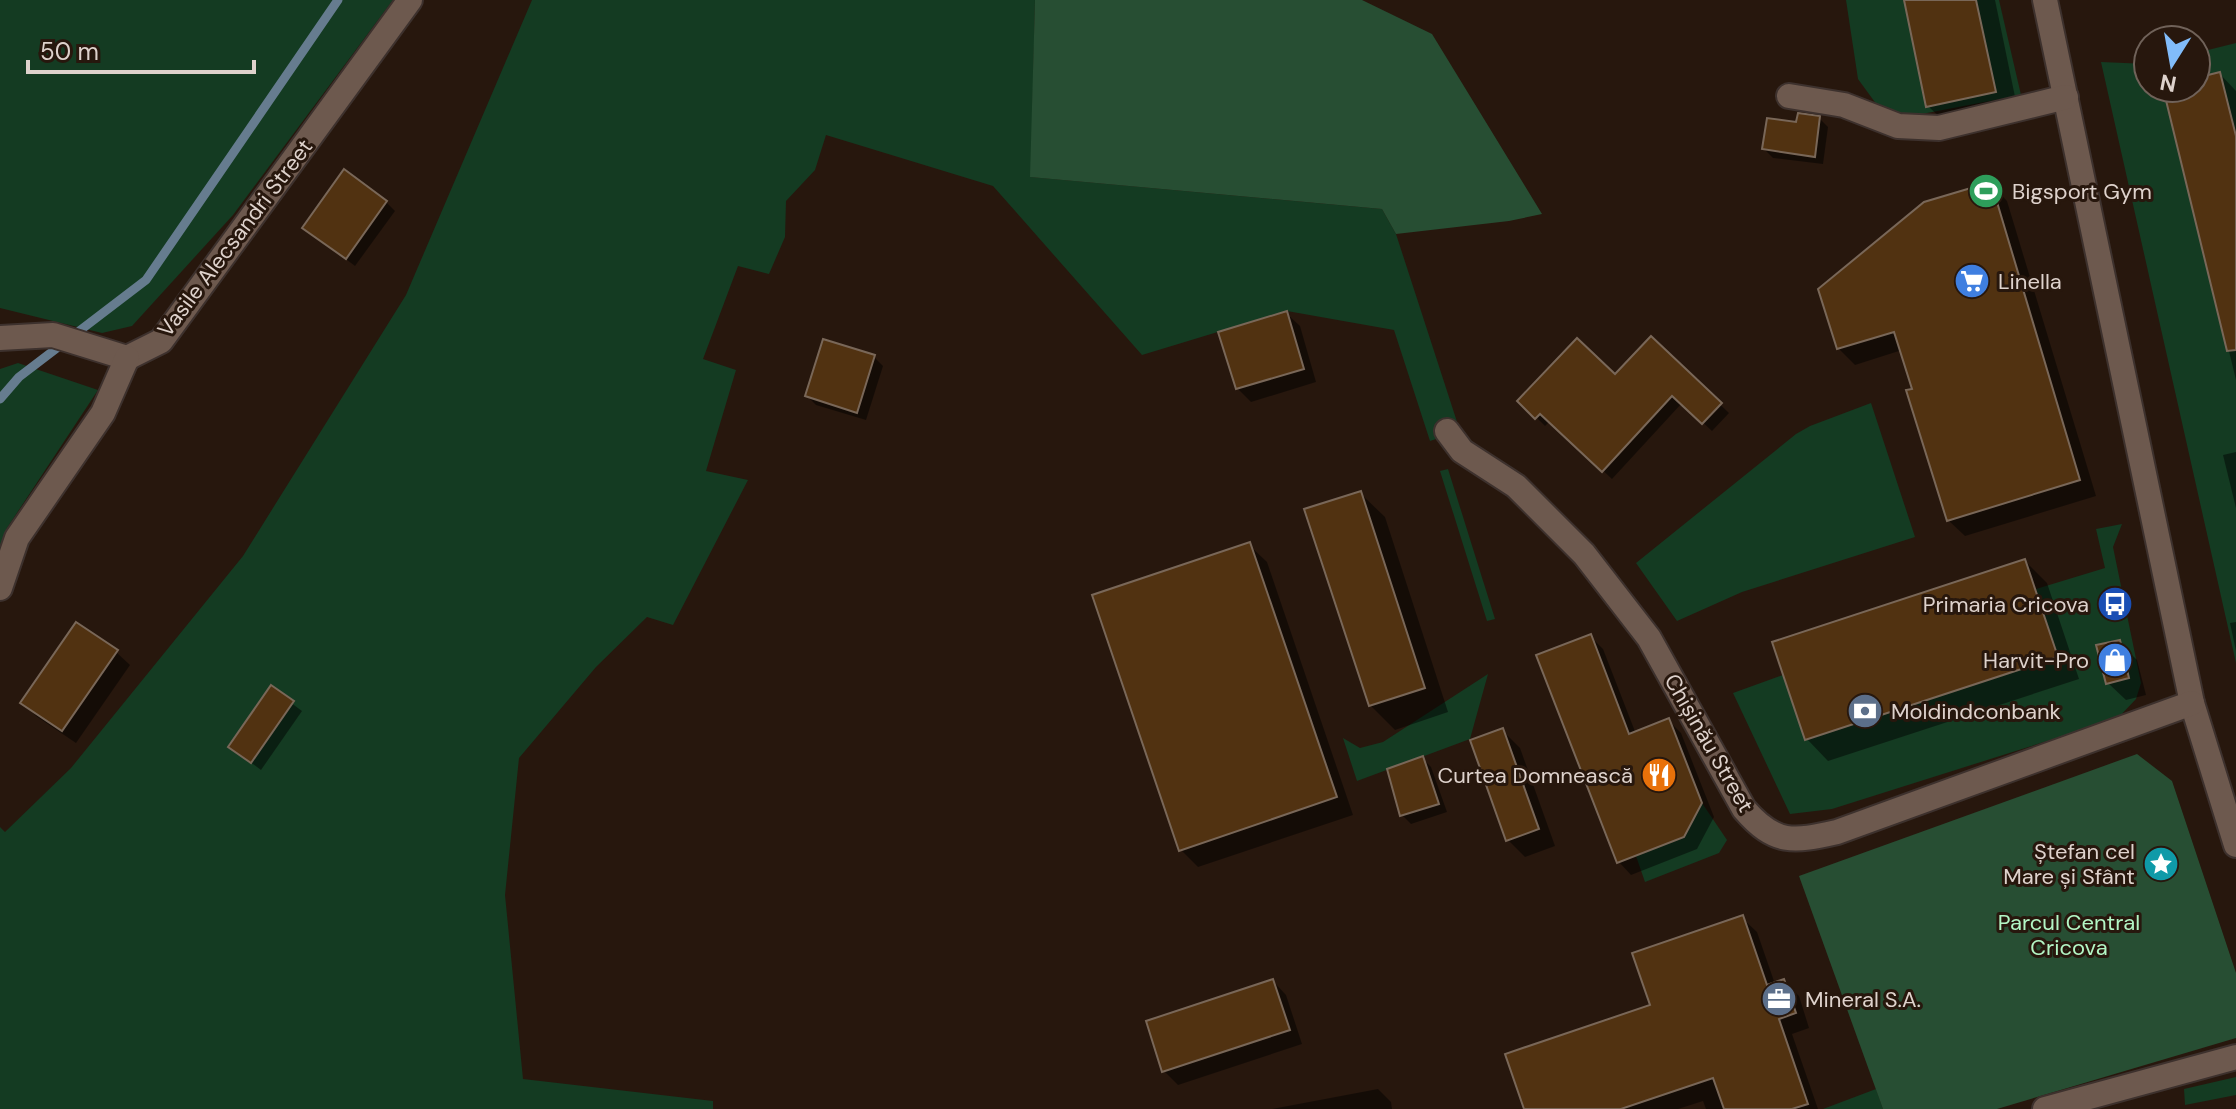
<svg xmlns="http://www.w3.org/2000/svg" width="2236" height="1109" font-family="'DM Sans',sans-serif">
<rect width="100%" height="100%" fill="#27170d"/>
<g fill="#143b22">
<path d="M0 0H393L233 215 132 326 102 333 0 308Z"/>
<path d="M532 0H1035L1031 177 1382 209 1396 234 1460 431 1430 441 1394 330 1287 311 1142 355 993 186 826 135 815 170 786 201 785 237 769 274 738 266 703 359 736 370 706 471 748 480 673 625 647 617 596 667 519 758 505 895 523 1079 713 1101V1109H0V827L5 832 71 768 243 556 406 295Z"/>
<path d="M1846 0H1999L2021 95 1901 118 1877 105 1858 79Z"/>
<path d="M2236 43V663L2101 62 2148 64V88H2196V53Z"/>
<path d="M18 363 98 390 7 528 0 548V369Z"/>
<path d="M1871 403 1915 537 1742 592 1677 621 1636 563 1796 434 1810 426Z"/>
<path d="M1448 469 1495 619 1487 621 1440 471Z"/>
<path d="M2122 524 2113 547 2141 683 2136 699 2117 719 1832 809 1790 814 1733 693 1783 675 1805 739 2058 656 2036 589 2105 568 2096 529Z"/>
<path d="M1488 674 1470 739 1357 781 1343 738 1360 748 1383 742Z"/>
<path d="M1702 803 1727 840 1719 853 1645 882 1636 856 1684 837Z"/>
<path d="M2236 1077V1095L2185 1105 2184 1089Z"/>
<path d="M1876 1089 1883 1109H1823Z"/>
</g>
<g fill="#274e33">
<path d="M1035 0H1362L1432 34 1542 214 1509 221 1396 234 1382 209 1030 177Z"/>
<path d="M2137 754 2172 781 2236 973V1038L1997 1109H1883L1799 876Z"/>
</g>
<g fill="#0007">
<path d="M1906 0H1995L2019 116 1953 130 1928 106Z"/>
<path d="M2220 74 2236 91V380L2165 88H2196V80Z"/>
<path d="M1819 118 1828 127 1823 164 1773 158 1764 149 1798 125Z"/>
<path d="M1991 184 2007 201 2096 496 1965 536 1948 520 1902 350 1855 365 1838 348Z"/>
<path d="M386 202 395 211 355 266 304 227Z"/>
<path d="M1286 313 1300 326 1316 382 1251 402 1237 388Z"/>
<path d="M1651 339 1729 413 1712 431 1682 403 1612 479 1550 421 1545 426 1520 401 1615 377Z"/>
<path d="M874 357 883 366 866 420 816 405 807 396Z"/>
<path d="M2236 452V508L2223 455Z"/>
<path d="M1360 493 1385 517 1448 712 1395 730 1370 705Z"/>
<path d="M1249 545 1267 562 1353 815 1198 867 1181 850Z"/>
<path d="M2025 561 2047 583 2079 679 1828 761 1806 738Z"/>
<path d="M2236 622V651L2230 623Z"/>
<path d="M1590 636 1603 649 1636 734 1669 721 1681 733 1714 817 1697 849 1631 875 1619 862Z"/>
<path d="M2119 642 2137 660 2146 695 2126 700 2108 683Z"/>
<path d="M116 652 130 665 76 743 36 716 23 702Z"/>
<path d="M271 688 302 711 261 770 230 747Z"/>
<path d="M1502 730 1520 748 1555 846 1525 857 1508 840Z"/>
<path d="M1422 758 1431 767 1447 812 1411 824 1402 815 1389 770Z"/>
<path d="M1742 918 1757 932 1775 984 1784 981 1799 996 1809 1028 1792 1034 1818 1109H1706L1703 1101 1678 1109H1526L1652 1006Z"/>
<path d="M1273 981 1286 995 1302 1044 1178 1085 1164 1071 1148 1022Z"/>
<path d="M1378 1089 1391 1102 1392 1109H1272Z"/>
</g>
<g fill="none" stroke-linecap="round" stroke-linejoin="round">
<path stroke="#667c8f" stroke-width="9" d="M0 399 19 377 146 280 338 0"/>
</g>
<g fill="#513211" stroke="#796758" stroke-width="2">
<path d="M1904 0H1976L1996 92 1926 107Z"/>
<path d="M2220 72 2236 136V350L2227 351 2163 88H2196V78Z"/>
<path d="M1798 113 1820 116 1815 157 1762 149 1767 118 1796 122Z"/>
<path d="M344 169 387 201 346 259 302 228Z"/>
<path d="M1991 182 2080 480 1947 521 1906 390 1912 389 1894 332 1837 349 1818 289 1924 202Z"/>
<path d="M1287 311 1304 369 1236 389 1218 332Z"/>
<path d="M1651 336 1722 403 1702 424 1672 396 1602 472 1540 414 1535 419 1517 401 1577 338 1615 374Z"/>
<path d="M823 339 875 355 857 413 805 396Z"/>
<path d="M1361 491 1425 688 1369 706 1304 509Z"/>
<path d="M1250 542 1337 797 1179 851 1092 595Z"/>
<path d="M2025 559 2058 657 1805 740 1772 642Z"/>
<path d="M76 622 118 650 62 731 20 703Z"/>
<path d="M1591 634 1629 734 1669 718 1702 803 1684 837 1617 863 1536 655Z"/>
<path d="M2120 640 2129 678 2106 684 2096 645Z"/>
<path d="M271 685 294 701 251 763 228 747Z"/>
<path d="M1503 728 1539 829 1506 841 1470 740Z"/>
<path d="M1423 756 1439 804 1400 816 1387 769Z"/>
<path d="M1743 915 1767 985 1784 979 1796 1013 1779 1019 1808 1104 1792 1109H1724L1713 1078 1621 1109H1524L1505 1054 1650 1005 1632 953Z"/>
<path d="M1273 979 1290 1030 1162 1072 1146 1021Z"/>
</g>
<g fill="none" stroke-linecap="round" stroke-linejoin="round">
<defs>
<g id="minor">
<path d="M2045 0 2192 703 2236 845"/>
<path d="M1789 96 1844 105 1898 126 1939 128 2066 97"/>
<path d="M0 338 53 335 127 358 161 341 410 0"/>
<path d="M1447 431 1462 451 1516 486 1584 554 1649 638 1744 809C1775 845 1793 842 1837 832L2192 703"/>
<path d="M0 588 17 538 103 413 127 358"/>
<path d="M2045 1109 2236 1057"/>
</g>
</defs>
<use href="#minor" stroke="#3d312d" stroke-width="28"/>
<use href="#minor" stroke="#6d594e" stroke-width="24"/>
</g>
<defs>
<symbol id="stadium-disc" viewBox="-11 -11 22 22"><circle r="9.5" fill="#2e9e5b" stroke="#27170d"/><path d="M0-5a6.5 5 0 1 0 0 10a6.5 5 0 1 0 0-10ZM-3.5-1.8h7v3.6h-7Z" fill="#fff"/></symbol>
<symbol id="supermarket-disc" viewBox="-11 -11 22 22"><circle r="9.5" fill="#3f7fe0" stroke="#27170d"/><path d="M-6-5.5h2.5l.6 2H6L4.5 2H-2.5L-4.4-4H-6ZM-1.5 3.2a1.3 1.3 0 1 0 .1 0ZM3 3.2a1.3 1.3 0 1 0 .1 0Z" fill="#fff"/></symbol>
<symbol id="bus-disc" viewBox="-11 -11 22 22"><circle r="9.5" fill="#1a4fb4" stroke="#27170d"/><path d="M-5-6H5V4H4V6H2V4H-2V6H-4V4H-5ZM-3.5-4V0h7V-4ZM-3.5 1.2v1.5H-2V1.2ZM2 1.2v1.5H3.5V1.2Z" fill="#fff"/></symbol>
<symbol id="shop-disc" viewBox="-11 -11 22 22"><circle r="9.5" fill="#3f7fe0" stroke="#27170d"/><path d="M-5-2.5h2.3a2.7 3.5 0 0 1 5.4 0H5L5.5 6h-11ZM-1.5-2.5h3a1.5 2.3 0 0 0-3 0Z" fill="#fff"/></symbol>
<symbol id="bank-disc" viewBox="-11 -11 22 22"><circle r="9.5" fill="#5c6f8a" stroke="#27170d"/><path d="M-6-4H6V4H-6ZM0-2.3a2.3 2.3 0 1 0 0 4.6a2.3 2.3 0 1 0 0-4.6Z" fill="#fff"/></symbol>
<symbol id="restaurant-disc" viewBox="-11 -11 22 22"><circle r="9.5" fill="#e8710a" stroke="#27170d"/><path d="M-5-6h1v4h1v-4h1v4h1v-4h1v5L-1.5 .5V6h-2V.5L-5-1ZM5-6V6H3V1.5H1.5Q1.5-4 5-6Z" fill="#fff"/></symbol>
<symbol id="sight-disc" viewBox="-11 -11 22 22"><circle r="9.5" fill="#0f9aa8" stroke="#27170d"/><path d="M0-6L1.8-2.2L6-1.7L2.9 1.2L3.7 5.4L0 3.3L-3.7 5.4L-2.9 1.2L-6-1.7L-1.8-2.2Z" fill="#fff"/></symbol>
<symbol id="office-disc" viewBox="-11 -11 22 22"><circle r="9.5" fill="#5c6f8a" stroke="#27170d"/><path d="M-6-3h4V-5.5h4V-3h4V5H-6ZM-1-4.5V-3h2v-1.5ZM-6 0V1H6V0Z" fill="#fff"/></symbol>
</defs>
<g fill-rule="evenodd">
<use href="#stadium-disc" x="1966" y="171" width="40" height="40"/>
<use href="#supermarket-disc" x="1952" y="261" width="40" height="40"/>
<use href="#bus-disc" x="2095" y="584" width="40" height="40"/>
<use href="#shop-disc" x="2095" y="640" width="40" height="40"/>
<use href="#bank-disc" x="1845" y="691" width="40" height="40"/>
<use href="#restaurant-disc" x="1639" y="755" width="40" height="40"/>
<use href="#sight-disc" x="2141" y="844" width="40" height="40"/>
<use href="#office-disc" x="1759" y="979" width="40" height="40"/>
</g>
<g text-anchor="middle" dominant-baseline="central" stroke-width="6" stroke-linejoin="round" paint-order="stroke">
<g font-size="22" fill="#ded2cc" stroke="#27170d" text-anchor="start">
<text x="2012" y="191">Bigsport Gym</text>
<text x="1998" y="281">Linella</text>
<text x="2089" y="604" text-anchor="end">Primaria Cricova</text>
<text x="2089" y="660" text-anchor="end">Harvit-Pro</text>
<text x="1891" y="711">Moldindconbank</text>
<text x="1633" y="775" text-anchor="end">Curtea Domnească</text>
<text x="2135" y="851" text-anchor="end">Ștefan cel<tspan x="2135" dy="25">Mare și Sfânt</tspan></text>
<text x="1805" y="999">Mineral S.A.</text>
</g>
<g font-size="22" fill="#ded2cc" stroke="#27170d">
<text transform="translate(235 238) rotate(-53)">Vasile Alecsandri Street</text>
<text transform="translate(1709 743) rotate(60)">Chișinău Street</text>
</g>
<g font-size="22" fill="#b3f6c5" stroke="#27170d">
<text x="2069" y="922">Parcul Central<tspan x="2069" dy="25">Cricova</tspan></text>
</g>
</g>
<g transform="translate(2172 64) rotate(191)"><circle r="38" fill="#27170d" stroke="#706259" stroke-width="2"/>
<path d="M0-6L14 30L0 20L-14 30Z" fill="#81bcfa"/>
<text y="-12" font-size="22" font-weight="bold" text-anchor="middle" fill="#ded2cc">N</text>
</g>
<path d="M28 60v12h226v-12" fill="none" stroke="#ded2cc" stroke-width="4"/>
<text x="40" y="60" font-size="24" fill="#ded2cc" stroke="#27170d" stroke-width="6" paint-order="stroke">50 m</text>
</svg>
